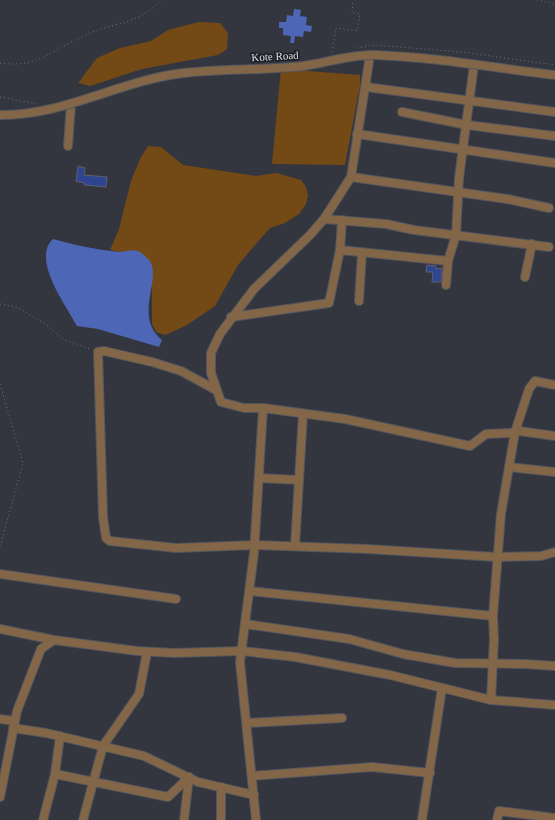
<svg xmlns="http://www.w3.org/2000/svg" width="555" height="820" font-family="'Times New Roman',serif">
<rect width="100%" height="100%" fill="#33363f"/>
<g fill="#734a15">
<path d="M199 22 220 23 228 33 227 49 218 55 142 69 90 86 78 83 97 58 120 48 151 41 168 30Z"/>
<path d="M281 69 360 75V85L345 165 272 164Z"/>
<path d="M148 146 161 147 183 165 256 176 276 173 301 180 306 187 308 195 306 204 299 214 285 223 270 228 255 245 238 265 215 306 187 325 165 335 156 332 152 324V266L138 251 120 252 110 250 119 229 131 181 140 159Z"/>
</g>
<g fill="#4d66b5">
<path d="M294 9 301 10 300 16 307 17 306 25 312 26 311 32 304 31 303 37 295 36 294 43H290L291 36 283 35V28H279V22H286L287 15 293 16Z"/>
<path d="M53 239C74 245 98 250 119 252 125 252 132 249 137 251 140 251 145 256 147 258 166 275 131 315 162 340L159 347 98 329 77 326C66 305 31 259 53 239Z"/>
</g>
<g fill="#304591" stroke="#5d606a">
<path d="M78 166 85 168 84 175 107 177 106 187 84 185V183L76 181Z"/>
<path d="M427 265 436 266V269L442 268 441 282H432L433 272H426Z"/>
</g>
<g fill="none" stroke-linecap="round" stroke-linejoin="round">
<defs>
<g id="minor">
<path d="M370 55 351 177 324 219 310 235 254 289 220 334 211 353V373L221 402 244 408H263L345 419 470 446 486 434 511 433 519 431 555 436"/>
<path d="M366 87 555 112"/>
<path d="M402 112 467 125 555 136"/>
<path d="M357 134 555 163"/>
<path d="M68 146 71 104"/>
<path d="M351 177 507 199 549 208"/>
<path d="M324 219 386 224 414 230 549 247"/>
<path d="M340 250 448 261"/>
<path d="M525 277 532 244"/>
<path d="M446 285 448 261 456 235 459 178 474 65"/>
<path d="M359 301 362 253"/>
<path d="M231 317 329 303 340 250 342 220"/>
<path d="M216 390 181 371 152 362 104 351 98 352 103 517 106 538 110 541 176 548 255 545 368 549 496 557 541 556 555 552"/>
<path d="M509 467 555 472"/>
<path d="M259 478 299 480"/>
<path d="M295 546 303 414"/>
<path d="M0 574 176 599"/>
<path d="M250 591 493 616"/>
<path d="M245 624 349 639 403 654 455 663 525 664 555 666"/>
<path d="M0 629 54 640 137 651 174 653 242 651 295 657 390 675 491 700 555 705"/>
<path d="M491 700 494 639 493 616 501 514 515 432 529 389 535 381 555 385"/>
<path d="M0 719 15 721"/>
<path d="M247 723 342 718"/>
<path d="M13 728 46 733 144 756 198 782 254 795"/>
<path d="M55 774 168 797 189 777"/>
<path d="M252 776 372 767 430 773"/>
<path d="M0 797 17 711 41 649 54 640"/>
<path d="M43 820 55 774 60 736"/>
<path d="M83 820 103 746 139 694 147 652"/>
<path d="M184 820 189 777"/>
<path d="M221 820V787"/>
<path d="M256 820 240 662 254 553 263 408"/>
<path d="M422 820 442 688"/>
<path d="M497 820 499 811 555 818"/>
</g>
</defs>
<use href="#minor" stroke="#52555d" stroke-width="10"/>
<g stroke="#6d7077" stroke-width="1" stroke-dasharray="1 3" stroke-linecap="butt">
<path d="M537 0 555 4"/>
<path d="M357 48 373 45 462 52 555 65"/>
<path d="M332 52 336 28 357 31 360 14 352 13 353 0"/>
<path d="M0 63C40 69 55 47 88 34 117 21 136 26 161 0"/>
<path d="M0 97 37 104"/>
<path d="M0 304 19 308 45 324 63 339 90 349"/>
<path d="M0 384 23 463 0 547"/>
</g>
<use href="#minor" stroke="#826647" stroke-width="8"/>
<defs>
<path id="minor-bridge" d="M0 115C61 116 116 83 176 74 218 68 261 71 303 66 326 63 351 54 375 55 435 57 495 68 555 75"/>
</defs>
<use href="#minor-bridge" stroke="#52555d" stroke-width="10" stroke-linecap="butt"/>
<use href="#minor-bridge" stroke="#826647" stroke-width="8"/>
</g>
<g text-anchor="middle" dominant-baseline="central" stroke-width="3" stroke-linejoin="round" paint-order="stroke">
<g font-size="11" fill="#dde0e5" stroke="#1c1e22">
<text transform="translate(275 56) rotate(-3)">Kote Road</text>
</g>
</g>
</svg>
